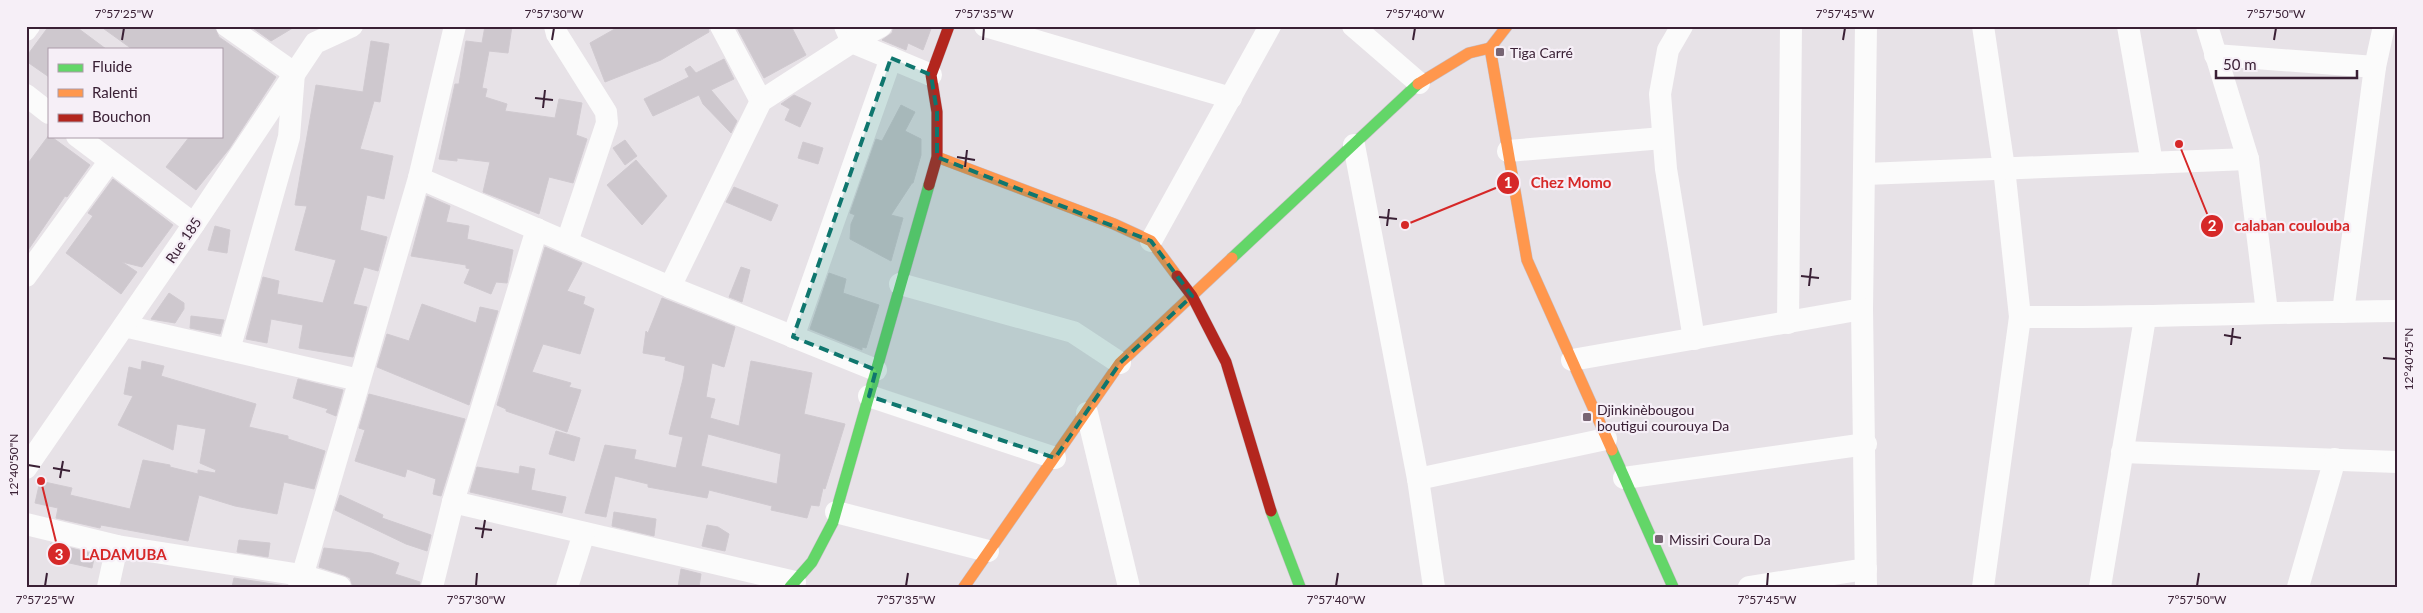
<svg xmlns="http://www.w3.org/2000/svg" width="2423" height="613" font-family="Lato,sans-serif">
<rect width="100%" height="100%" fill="#e7e2e7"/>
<g fill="#cec8ce" stroke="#d0cad0" fill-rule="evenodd">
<path d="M49 26H75L106 49H49V77L26 61V57Z"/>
<path d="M100 26H214L219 37 276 77 229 149 196 190 166 167 190 136H221V49H132Z"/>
<path d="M250 26H296L271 41Z"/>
<path d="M485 26H512L508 53 489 51 482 88 487 89 485 97 507 104 505 111 555 118 559 99 582 103 576 135 587 139 573 183 549 177 539 214 483 192 490 162 457 158V161L439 159 455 84H459L466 41 482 43Z"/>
<path d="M620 26H708L709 32 661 60 605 82 590 43Z"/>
<path d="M736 26H791L806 55 764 78Z"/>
<path d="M894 26H932L923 50 908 43 906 50 882 40 892 33Z"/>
<path d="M371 41 389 44 380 102 374 101 360 149 393 156 384 199 367 195 360 230 387 237 378 271 364 267 353 304 367 307 353 357 299 348 303 325 271 319 267 343 246 339 263 277 279 281 277 294 323 303 336 260 295 250 307 206 295 205 316 85 363 92Z"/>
<path d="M724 59 734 79 711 90 737 121 731 133 703 104 699 95 653 116 644 99 689 77 685 69 690 66 696 73Z"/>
<path d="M794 95 811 103 800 127 785 120 790 109 781 104Z"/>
<path d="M901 105 915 112 905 131 921 139V155L913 183H912L891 215 903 218 891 261 850 239 851 224 855 215 850 213 876 139 882 141Z"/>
<path d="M49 135 90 165 67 197 65 196 26 253V166Z"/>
<path d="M625 140 637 156 625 165 613 148Z"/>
<path d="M803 142 823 148 818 164 798 158Z"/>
<path d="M636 160 667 196 642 225 607 185Z"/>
<path d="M113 179 173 225 142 267 122 262 137 272 121 294 66 253 93 216 88 213Z"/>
<path d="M734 187 778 205 771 221 726 202Z"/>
<path d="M427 196 450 206 446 222 469 226 467 239 513 250 507 283 496 282 491 294 464 283 470 269 466 268V265L411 256Z"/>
<path d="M215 226 230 230 227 253 208 250Z"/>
<path d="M545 247 582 263 567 291 585 297 583 304 594 309 580 354 543 344 532 372 571 383 569 387 581 390 567 432 506 411V409L497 405Z"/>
<path d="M741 267 750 270 742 302 729 297Z"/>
<path d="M829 273 846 279 843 293 879 305 866 348 862 347V350L810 329Z"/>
<path d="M169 293 184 303V309L175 323 151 319Z"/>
<path d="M662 298 735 327 724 367 712 363 706 397 715 399 710 418 739 426 751 361 812 373 804 414 845 424 825 489 823 488 819 506 811 505 807 518 771 510 772 506 709 490 707 498 648 487V484L615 476 606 517 585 513 605 445 636 450 634 459 676 468 683 437 669 434 683 379 685 366 665 360 666 357 643 353 646 331 648 333ZM708 434 781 454 777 484 701 466Z"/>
<path d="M422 304 476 323 480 307 498 311 469 405 377 367 387 334 409 341Z"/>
<path d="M191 316 224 320 220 334 190 328Z"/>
<path d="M142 361 164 366 161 376 256 404 249 427 288 436V439L325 451 314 489 284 482 277 514 235 506 199 495 188 541 101 525 100 528 56 518 58 508 35 503 40 481 72 488 70 495 130 509 143 460 170 465V467L198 474V470L215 473 216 470 200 463 206 429 177 424 173 450 118 425 133 396 124 394 129 367 141 370Z"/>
<path d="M298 379 343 390 336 416 326 412 328 409 293 398Z"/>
<path d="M369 394 465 419 441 496 433 494 436 479 407 469 405 477 355 461 365 430 359 428Z"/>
<path d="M556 431 580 438 574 461 549 454Z"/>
<path d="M520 466 535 469 531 490 566 497 562 513 470 492 477 467 519 474Z"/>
<path d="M340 495 383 515 382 518 431 535 427 551 406 544 335 510Z"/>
<path d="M614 512 656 519 654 536 612 526Z"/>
<path d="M707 525 718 527 729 534 725 551 702 546Z"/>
<path d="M239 540 270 543 268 557 237 552Z"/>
<path d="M51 543 95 554 92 568 47 558Z"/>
<path d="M324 548 371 553 399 563 395 574 420 582 419 587H353L350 578 344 575 319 567Z"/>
<path d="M681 569 701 574 699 587H678Z"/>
<path d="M234 578 286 586V587H232Z"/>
</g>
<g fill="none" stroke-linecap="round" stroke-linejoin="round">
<defs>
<g id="fast">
<path d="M1232 258 1418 84"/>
<path d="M1612 450 1673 587"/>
<path d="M1271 511 1300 587"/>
<path d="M790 587 812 562 833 522 929 185"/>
</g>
<g id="slow">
<path d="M1490 48 1527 260 1612 450"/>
<path d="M1490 48 1507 26"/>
<path d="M1418 84 1469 53 1490 48"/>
<path d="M937 157 1114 224 1151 241 1177 276"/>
<path d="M964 587 1120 363 1232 258"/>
</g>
<g id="jam">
<path d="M929 185 937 157V112L931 75 949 26"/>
<path d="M1177 276 1192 296 1226 362 1271 511"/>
</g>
</defs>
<use href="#fast" stroke="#c7bec6" stroke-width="12"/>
<use href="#slow" stroke="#c7bec6" stroke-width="12"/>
<use href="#jam" stroke="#c7bec6" stroke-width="12"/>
<g stroke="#fbfbfb" stroke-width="22">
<path d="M227 26 294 73 289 137 229 350"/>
<path d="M555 26 557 34 606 112 607 123 567 242"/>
<path d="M721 26 761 101"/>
<path d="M845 26 852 42 931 75"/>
<path d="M985 26 1231 98"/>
<path d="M1353 26 1419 83"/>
<path d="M1682 26 1668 50 1660 94 1666 169 1694 339"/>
<path d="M1866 26 1862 309 1866 587"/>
<path d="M1983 26 2004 168 2020 317 1983 587"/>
<path d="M2128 26 2152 163"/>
<path d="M2207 26 2248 159 2267 312"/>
<path d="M26 30 29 26"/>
<path d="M2215 55 2375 67"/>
<path d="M26 95 49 113"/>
<path d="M77 136 194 224"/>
<path d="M1354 145 1418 479 1434 587"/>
<path d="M1508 151 1663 138"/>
<path d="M1865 174 2248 159"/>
<path d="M419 178 670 287 876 370"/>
<path d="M1151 241 1270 26"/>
<path d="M26 276 109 162"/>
<path d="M900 284 1073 332 1120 363"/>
<path d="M670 287 761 101 852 42 881 26"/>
<path d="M2343 312 2375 67 2384 26"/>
<path d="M2020 317C2146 318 2271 312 2397 311"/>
<path d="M1788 323 1791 26"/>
<path d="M124 326 359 380"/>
<path d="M793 337 891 58"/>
<path d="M1572 360 1862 309"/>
<path d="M869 396 1055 458"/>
<path d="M1087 413 1129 587"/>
<path d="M2122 452 2397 462"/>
<path d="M26 468 194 224 315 43 352 26"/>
<path d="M1624 478 1866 444"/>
<path d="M1418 479 1606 439"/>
<path d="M453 502 795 582"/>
<path d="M836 512 988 551"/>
<path d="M26 524 117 546 301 575 340 587"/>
<path d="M108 587 117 546"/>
<path d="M299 587 419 178 455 26"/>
<path d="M432 587 453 502 537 229"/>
<path d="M567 587 584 533"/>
<path d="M1749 587 1866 569"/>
<path d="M2100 587 2145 318"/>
<path d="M2298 587 2335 459"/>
</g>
<use href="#fast" stroke="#63d668" stroke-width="11"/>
<use href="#slow" stroke="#ff974d" stroke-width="11"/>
<use href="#jam" stroke="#b3261e" stroke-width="11"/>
</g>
<path fill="#0f766e" fill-opacity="0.2" stroke="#0f766e" stroke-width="4" stroke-dasharray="10 6" stroke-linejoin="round" d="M891 58 931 75 937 112V157L1151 241 1192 296 1120 363 1055 458 869 396 876 370 793 337Z"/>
<path fill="none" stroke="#3a2035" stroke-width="2" d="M122 40 124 28M552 40 554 28M983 40 984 28M1413 40 1415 28M1843 40 1845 28M2274 40 2276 28M535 98 553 100M543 108 545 90M957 157 975 160M965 167 967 150M1379 217 1397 219M1387 226 1389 209M1801 276 1819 278M1809 286 1811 268M2224 335 2241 338M2231 345 2233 328M2383 358 2396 359M28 465 40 467M53 468 70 471M60 478 63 461M475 528 492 530M482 538 485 520M45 586 47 573M476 586 477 573M906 586 908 573M1336 586 1338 573M1767 586 1768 573M2197 586 2199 573"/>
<g fill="#776473" stroke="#f6eff7" stroke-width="2">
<rect x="1495" y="47" width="10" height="10" rx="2.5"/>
<rect x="1582" y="412" width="10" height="10" rx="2.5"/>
<rect x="1654" y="534" width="10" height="10" rx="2.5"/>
</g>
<g text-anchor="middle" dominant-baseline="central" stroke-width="4.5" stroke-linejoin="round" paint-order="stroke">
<g font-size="14" fill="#3a2035" stroke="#f6eff7" text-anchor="start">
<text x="1510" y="52">Tiga Carré</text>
<text x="1597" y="409">Djinkinèbougou<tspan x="1597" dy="16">boutigui courouya Da</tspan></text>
<text x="1669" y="539">Missiri Coura Da</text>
</g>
<g font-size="14" fill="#3a2035" stroke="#f6eff7">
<text transform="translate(183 240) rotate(-56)">Rue 185</text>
</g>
</g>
<path fill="none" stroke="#d62828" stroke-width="2" d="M1405 225L1508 183M2179 144L2212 226M41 481L59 554"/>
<g fill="#d62828" stroke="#f6eff7" stroke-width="2">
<circle cx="1405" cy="225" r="5"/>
<circle cx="2179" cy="144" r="5"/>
<circle cx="41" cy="481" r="5"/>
<circle cx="1508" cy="183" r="12"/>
<circle cx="2212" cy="226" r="12"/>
<circle cx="59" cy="554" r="12"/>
</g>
<g font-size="15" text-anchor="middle" font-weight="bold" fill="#fff">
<text x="1508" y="188">1</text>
<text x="2212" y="231">2</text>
<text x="59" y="560">3</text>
</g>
<g font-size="15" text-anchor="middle" font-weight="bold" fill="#d62828" stroke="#f6eff7" stroke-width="4.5" stroke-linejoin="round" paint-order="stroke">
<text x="1571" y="188">Chez Momo</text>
<text x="2292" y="231">calaban coulouba</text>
<text x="124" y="560">LADAMUBA</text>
</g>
<rect width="2423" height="613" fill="none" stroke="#f6eff7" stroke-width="55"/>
<rect x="48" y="48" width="175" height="90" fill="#f6eff7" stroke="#ab9ca9"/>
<rect x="58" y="64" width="25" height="8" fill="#63d668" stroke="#ab9ca9"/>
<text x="92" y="72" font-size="15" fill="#3a2035">Fluide</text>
<rect x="58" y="89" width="25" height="8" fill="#ff974d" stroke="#ab9ca9"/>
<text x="92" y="98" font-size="15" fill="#3a2035">Ralenti</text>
<rect x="58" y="114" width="25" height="8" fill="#b3261e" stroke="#ab9ca9"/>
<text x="92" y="122" font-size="15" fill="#3a2035">Bouchon</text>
<path d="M2216 70v8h141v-8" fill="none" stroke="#3a2035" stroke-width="2.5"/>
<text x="2223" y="70" font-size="15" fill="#3a2035" stroke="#f6eff7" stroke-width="4" paint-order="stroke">50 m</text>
<rect x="28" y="28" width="2368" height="558" fill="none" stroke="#3a2035" stroke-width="2"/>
<g font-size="12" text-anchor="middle" fill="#3a2035">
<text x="124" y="18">7°57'25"W</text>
<text x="554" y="18">7°57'30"W</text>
<text x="984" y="18">7°57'35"W</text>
<text x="1415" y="18">7°57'40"W</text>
<text x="1845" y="18">7°57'45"W</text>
<text x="2276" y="18">7°57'50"W</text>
<text transform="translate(2409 359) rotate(-90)" y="4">12°40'45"N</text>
<text transform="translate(14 465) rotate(-90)" y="4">12°40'50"N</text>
<text x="45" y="604">7°57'25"W</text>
<text x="476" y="604">7°57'30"W</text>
<text x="906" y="604">7°57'35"W</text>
<text x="1336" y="604">7°57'40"W</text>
<text x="1767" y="604">7°57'45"W</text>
<text x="2197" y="604">7°57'50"W</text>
</g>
</svg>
